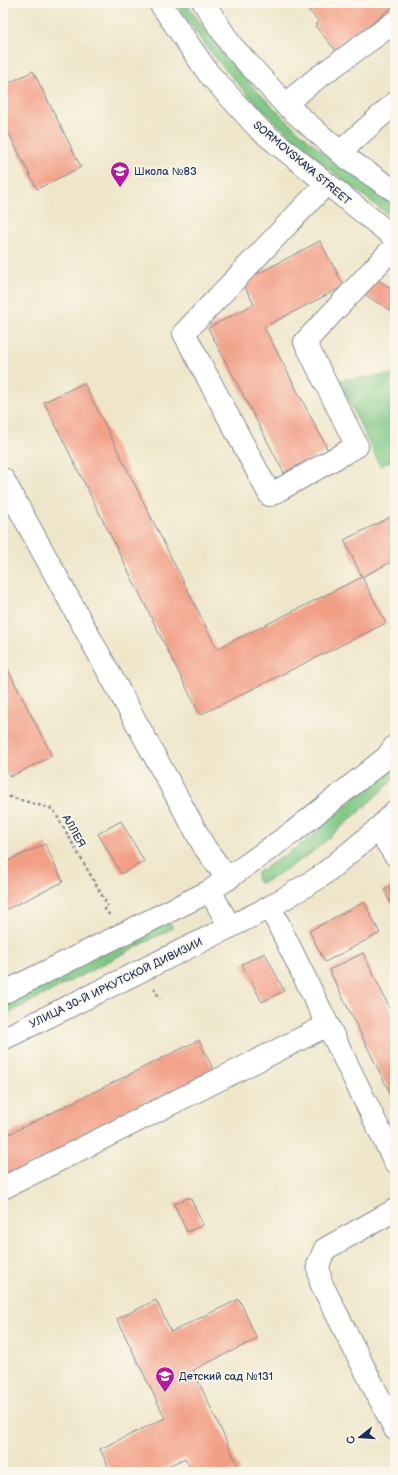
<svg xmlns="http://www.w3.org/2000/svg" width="398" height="1475" font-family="'Balsamiq Sans',sans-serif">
<rect width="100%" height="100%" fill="#fbf7ec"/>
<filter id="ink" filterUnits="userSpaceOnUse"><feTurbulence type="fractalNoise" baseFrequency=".025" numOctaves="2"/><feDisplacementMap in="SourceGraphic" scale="8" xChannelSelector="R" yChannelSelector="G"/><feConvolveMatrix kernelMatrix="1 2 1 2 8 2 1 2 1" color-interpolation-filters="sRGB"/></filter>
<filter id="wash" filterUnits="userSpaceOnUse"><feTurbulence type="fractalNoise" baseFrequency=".012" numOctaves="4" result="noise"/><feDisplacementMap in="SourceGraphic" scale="16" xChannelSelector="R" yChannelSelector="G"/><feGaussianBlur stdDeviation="0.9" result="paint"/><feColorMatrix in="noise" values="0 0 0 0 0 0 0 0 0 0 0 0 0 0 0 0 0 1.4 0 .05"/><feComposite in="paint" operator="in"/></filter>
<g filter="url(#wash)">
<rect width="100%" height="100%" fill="#efe6ca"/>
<g fill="#7ec784" stroke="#4c7b71">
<path d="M176 3H186C212 40 240 75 272 106 309 144 353 175 395 207V219C381 210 367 198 354 188 286 137 221 75 176 3Z"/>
<path d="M395 374V459L380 466 339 380Z"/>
<path d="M395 762V778L361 810 310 854 267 881 260 883 256 880 257 873 302 844Z"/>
<path d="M168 920 173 928 3 1016V1002Z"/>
</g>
<g id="blocks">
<g fill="#f29f86">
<path d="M302 3H395V4L338 53 315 26 319 22Z"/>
<path d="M33 71 81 167 37 189 3 122V77L7 84Z"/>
<path d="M320 241 344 286 264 327 328 450 284 473 208 328 254 304 242 282Z"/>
<path d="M375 278 395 291V305L391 311 364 294Z"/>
<path d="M84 383 217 649 362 577 386 623 200 715 44 402Z"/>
<path d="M395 515V560L362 577 344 540Z"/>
<path d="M3 660 52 756 10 777 3 764Z"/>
<path d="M121 821 144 861 121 874 98 834Z"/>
<path d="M45 844 63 882 3 911V863Z"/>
<path d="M395 884V902L391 904 384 890Z"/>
<path d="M364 902 380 933 325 962 309 931Z"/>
<path d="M265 953 284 991 262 1002 242 964Z"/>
<path d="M363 953 395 1019V1103L329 970Z"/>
<path d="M199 1040 215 1073 3 1178V1137Z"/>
<path d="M190 1197 203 1225 187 1232 174 1204Z"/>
<path d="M239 1299 257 1339 193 1370 241 1472H192L185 1458 156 1472H111L100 1449 165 1418 117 1319 156 1300 171 1332Z"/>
</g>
</g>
</g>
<g filter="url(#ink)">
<use href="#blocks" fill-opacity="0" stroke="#858a94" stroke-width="1"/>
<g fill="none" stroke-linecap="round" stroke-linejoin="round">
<defs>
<g id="minor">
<path d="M285 104 316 79 395 22"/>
<path d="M340 152 395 103"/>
<path d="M326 184 184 333 270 495 357 446 305 342 395 246"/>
<path d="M3 479 205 848 228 879"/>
<path d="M378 829 395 855"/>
<path d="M210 891 230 927"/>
<path d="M270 907 395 1162"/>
<path d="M3 993 210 891 293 832 387 757 395 746"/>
<path d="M3 1039 270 907 320 877 378 829 395 811"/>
<path d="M3 1188 328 1025"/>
<path d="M395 1210 325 1249 318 1265 321 1283 395 1429"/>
</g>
<g id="major">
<path d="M160 3 209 74 260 130 395 238"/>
<path d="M204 3 231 45 285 104 349 160 395 191"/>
</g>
</defs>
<use href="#minor" stroke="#858a94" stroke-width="24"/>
<use href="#major" stroke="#858a94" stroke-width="24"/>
<g stroke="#858a94" stroke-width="2.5" stroke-dasharray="3 3" stroke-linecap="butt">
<path d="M3 795 53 809 108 906"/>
<path d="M104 908 111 917"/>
<path d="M154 988 160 999"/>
</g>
<use href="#minor" stroke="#fff" stroke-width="22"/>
<use href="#major" stroke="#fff" stroke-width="22"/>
</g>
</g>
<defs>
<symbol id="school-pin" viewBox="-11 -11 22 30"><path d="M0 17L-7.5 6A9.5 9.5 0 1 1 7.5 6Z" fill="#b5179e" stroke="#fbf7ec"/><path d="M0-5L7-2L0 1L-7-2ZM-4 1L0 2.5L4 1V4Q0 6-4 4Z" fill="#fff"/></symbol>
</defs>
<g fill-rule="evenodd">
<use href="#school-pin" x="109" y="160" width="22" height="30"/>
<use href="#school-pin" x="154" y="1365" width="22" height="30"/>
</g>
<g text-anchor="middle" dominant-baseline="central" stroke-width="3.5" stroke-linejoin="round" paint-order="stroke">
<g font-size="11" fill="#1b2f5e" stroke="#fbf7ec">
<text transform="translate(302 163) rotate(40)">SORMOVSKAYA STREET</text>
<text transform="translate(74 831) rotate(61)">АЛЛЕЯ</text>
<text transform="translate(116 983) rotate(-26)">УЛИЦА 30-Й ИРКУТСКОЙ ДИВИЗИИ</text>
</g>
<g font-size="11" fill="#1b2f5e" stroke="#fbf7ec" text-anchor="start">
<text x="134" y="171">Школа №83</text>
<text x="179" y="1376">Детский сад №131</text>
</g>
</g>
<rect width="398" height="1475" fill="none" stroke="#fbf7ec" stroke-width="16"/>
<g transform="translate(360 1437) rotate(253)" stroke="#fbf7ec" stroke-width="3" paint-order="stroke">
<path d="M0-3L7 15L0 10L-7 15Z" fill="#1b2f5e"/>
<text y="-6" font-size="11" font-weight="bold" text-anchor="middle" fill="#1b2f5e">С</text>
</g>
</svg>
